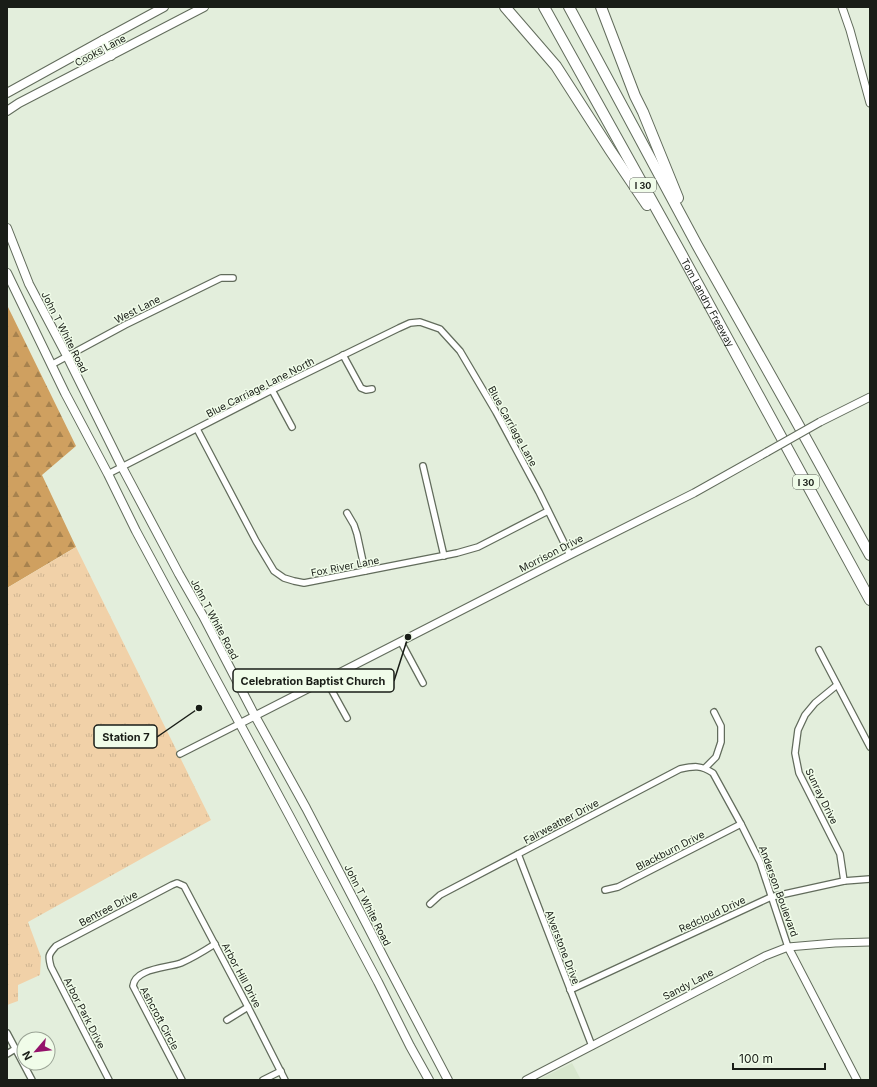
<svg xmlns="http://www.w3.org/2000/svg" width="877" height="1087" font-family="Inter,sans-serif">
<defs>
<pattern id="forest-firs" width="22" height="20" patternUnits="userSpaceOnUse"><rect width="22" height="20" fill="#cfa060"/><path d="M5 1l3.5 6h-7zM16 11l3.5 6h-7z" fill="#a7824e"/></pattern>
<pattern id="park-tufts" width="24" height="20" patternUnits="userSpaceOnUse"><rect width="24" height="20" fill="#f1d1a8"/><path d="M3 7l-1-3M5 7V3M7 7l1-3M15 17l-1-3M17 17v-4M19 17l1-3" fill="none" stroke="#ceb390"/></pattern>
</defs>
<rect width="100%" height="100%" fill="#e3eedc"/>
<path fill="#d7e6cd" d="M572 1063 581 1080H538Z"/>
<path fill="url(#forest-firs)" d="M7 305 76 446 42 475 76 547 7 588Z"/>
<path fill="url(#park-tufts)" d="M76 547 211 820 28 922 41 957 40 975 18 985V1001L7 1005V588Z"/>
<g fill="none" stroke-linecap="round" stroke-linejoin="round">
<defs>
<g id="minor">
<path d="M343 355 361 388 366 390 372 389"/>
<path d="M51 365 125 325 221 278H233"/>
<path d="M272 390 292 427"/>
<path d="M197 429 256 541 274 571 284 578 294 581 304 583 457 553 478 547 548 511"/>
<path d="M423 466 444 556"/>
<path d="M108 474 272 390 399 328 410 323 420 322 440 329 460 351 496 412 539 492 570 555"/>
<path d="M347 513 354 525 357 534 365 571"/>
<path d="M401 642 423 683"/>
<path d="M819 650 870 747"/>
<path d="M326 680 347 718"/>
<path d="M837 685 815 703 805 715 798 730 795 753 799 773 840 854 844 881"/>
<path d="M180 754 239 724"/>
<path d="M705 768 716 757 721 742V726L714 712"/>
<path d="M518 854 592 1046"/>
<path d="M605 890 618 887 741 824"/>
<path d="M430 904 440 895 680 769C694 766 701 765 713 773L741 824 760 862 788 947"/>
<path d="M570 990 771 897 844 881 870 879"/>
<path d="M227 1020 248 1007"/>
<path d="M7 1033 32 1080"/>
<path d="M7 1054 15 1049"/>
<path d="M109 1080 51 967C48 956 48 955 56 946L172 885 177 883 184 886 248 1007 285 1080"/>
<path d="M182 1080 133 986C135 968 168 968 181 963 193 958 204 951 215 944"/>
<path d="M263 1080 281 1071"/>
</g>
<g id="tertiary">
<path d="M842 7 850 30 870 103"/>
<path d="M820 422 870 397"/>
<path d="M239 724 570 555 694 493 767 452"/>
<path d="M788 947 857 1080"/>
<path d="M526 1080 765 956 788 947 835 943 870 942"/>
</g>
<g id="secondary">
<path d="M103 40 111 56"/>
<path d="M7 93 103 40 164 7"/>
<path d="M7 111 19 103 204 7"/>
<path d="M7 228 29 284 67 356 122 467 179 574 203 616 255 716 306 808 368 927 387 964 448 1080"/>
<path d="M7 273 65 393 108 474 136 531 289 815 378 982 410 1046 429 1080"/>
</g>
<g id="motorway">
<path d="M505 7 556 66 610 150 647 205"/>
<path id="s1" d="M544 7 682 255 870 600"/>
<path d="M569 7 697 245 794 417 870 555"/>
<path d="M601 7 635 96 643 112 678 198"/>
</g>
</defs>
<use href="#minor" stroke="#626c5c" stroke-width="8"/>
<use href="#tertiary" stroke="#626c5c" stroke-width="9"/>
<use href="#secondary" stroke="#626c5c" stroke-width="10"/>
<use href="#motorway" stroke="#626c5c" stroke-width="12"/>
<use href="#minor" stroke="#fff" stroke-width="5.5"/>
<use href="#tertiary" stroke="#fff" stroke-width="7"/>
<use href="#secondary" stroke="#fff" stroke-width="8"/>
<use href="#motorway" stroke="#fff" stroke-width="10"/>
<defs>
<path id="tertiary-bridge" d="M767 452 820 422"/>
</defs>
<use href="#tertiary-bridge" stroke="#626c5c" stroke-width="9" stroke-linecap="butt"/>
<use href="#tertiary-bridge" stroke="#fff" stroke-width="7"/>
</g>
<g text-anchor="middle" dominant-baseline="central" stroke-width="3" stroke-linejoin="round" paint-order="stroke">
<g fill="#f0fce9" stroke="#5a6056" stroke-width="1">
<rect x="630" y="178" width="26" height="14" rx="3"/>
<rect x="793" y="475" width="26" height="14" rx="3"/>
</g>
<g font-size="9" font-weight="bold" fill="#191d17">
<text x="643" y="185">I 30</text>
<text x="806" y="482">I 30</text>
</g>
<g font-size="10" fill="#191d17" stroke="#f0fce9">
<text transform="translate(100 50) rotate(-28)">Cooks Lane</text>
<text stroke="none"><textPath href="#s1" startOffset="338">Tom Landry Freeway</textPath></text>
<text transform="translate(137 309) rotate(-27)">West Lane</text>
<text transform="translate(65 332) rotate(63)">John T White Road</text>
<text transform="translate(260 387) rotate(-27)">Blue Carriage Lane North</text>
<text transform="translate(513 426) rotate(61)">Blue Carriage Lane</text>
<text transform="translate(551 553) rotate(-27)">Morrison Drive</text>
<text transform="translate(345 566) rotate(-11)">Fox River Lane</text>
<text transform="translate(215 619) rotate(62)">John T White Road</text>
<text transform="translate(822 796) rotate(64)">Sunray Drive</text>
<text transform="translate(561 821) rotate(-28)">Fairweather Drive</text>
<text transform="translate(670 850) rotate(-27)">Blackburn Drive</text>
<text transform="translate(779 891) rotate(70)">Anderson Boulevard</text>
<text transform="translate(368 905) rotate(63)">John T White Road</text>
<text transform="translate(108 908) rotate(-28)">Bentree Drive</text>
<text transform="translate(712 914) rotate(-25)">Redcloud Drive</text>
<text transform="translate(563 947) rotate(69)">Alverstone Drive</text>
<text transform="translate(242 975) rotate(62)">Arbor Hill Drive</text>
<text transform="translate(688 984) rotate(-28)">Sandy Lane</text>
<text transform="translate(85 1013) rotate(63)">Arbor Park Drive</text>
<text transform="translate(160 1018) rotate(62)">Ashcroft Circle</text>
</g>
</g>
<path fill="none" stroke="#191d17" stroke-width="1.5" d="M408 637L394 681M199 708L157 737"/>
<g fill="#191d17" stroke="#f0fce9" stroke-width="1.5">
<circle cx="408" cy="637" r="4"/>
<circle cx="199" cy="708" r="4"/>
</g>
<g fill="#f0fce9" stroke="#191d17" stroke-width="1.5">
<rect x="233" y="669" width="161" height="23" rx="4"/>
<rect x="94" y="725" width="63" height="23" rx="4"/>
</g>
<g font-size="11" text-anchor="middle" font-weight="bold" fill="#191d17">
<text x="313" y="685">Celebration Baptist Church</text>
<text x="126" y="741">Station 7</text>
</g>
<rect width="877" height="1087" fill="none" stroke="#191d17" stroke-width="16"/>
<g transform="translate(36 1051) rotate(242)"><circle r="19" fill="#f0fce9" stroke="#9aa395"/>
<path d="M0-3L7 15L0 10L-7 15Z" fill="#94126b"/>
<text y="-6" font-size="11" font-weight="bold" text-anchor="middle" fill="#191d17">N</text>
</g>
<path d="M733 1063v6h92v-6" fill="none" stroke="#191d17" stroke-width="2"/>
<text x="739" y="1063" font-size="12" fill="#191d17" stroke="#f0fce9" stroke-width="3" paint-order="stroke">100 m</text>
</svg>
